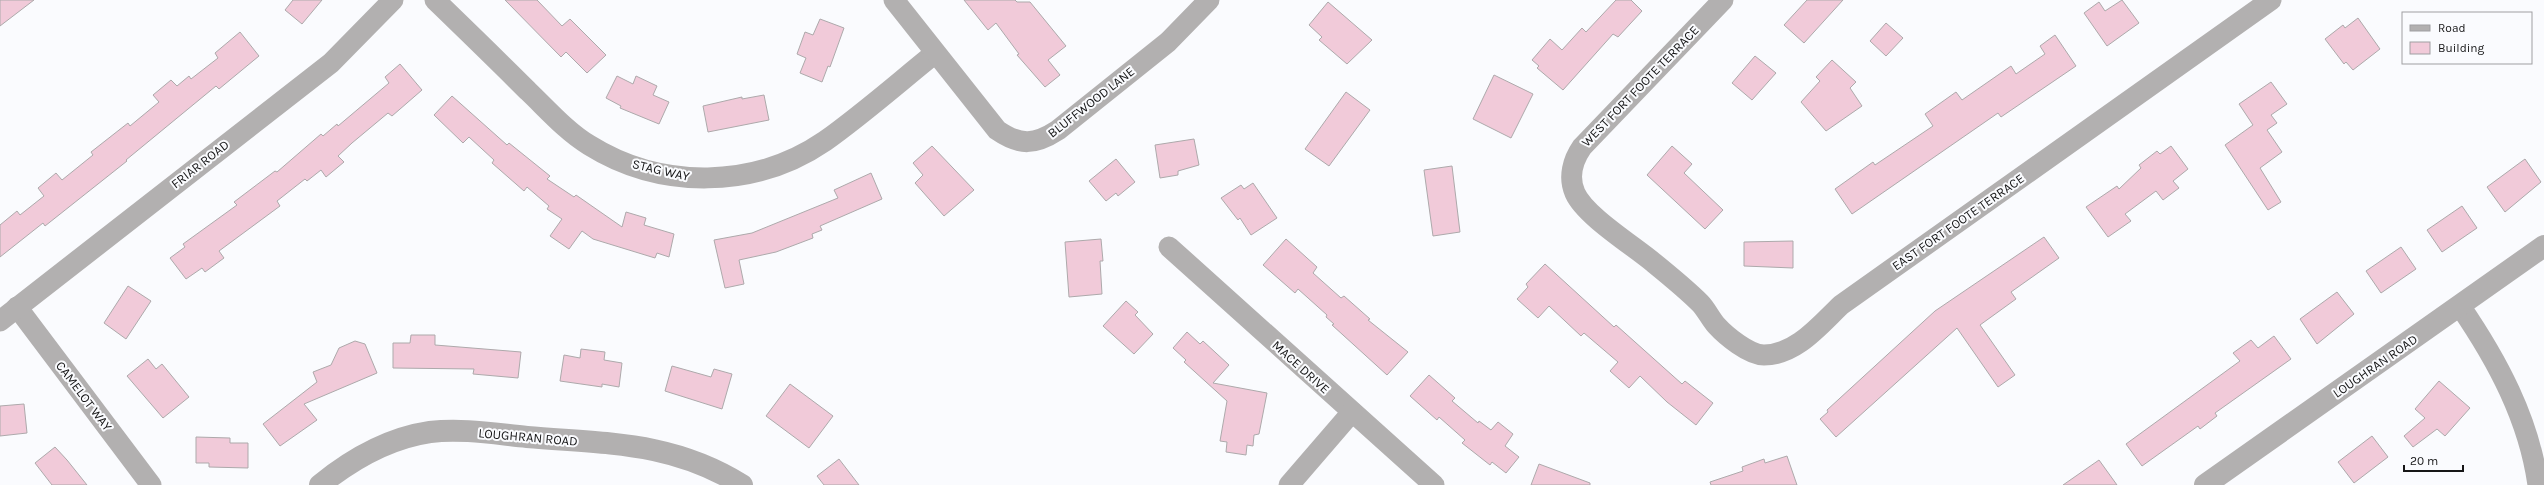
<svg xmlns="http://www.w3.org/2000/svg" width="2544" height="485" font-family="Karla,sans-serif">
<rect width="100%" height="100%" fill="#fafbfe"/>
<g fill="#f1cad9" stroke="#ada9ab">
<path d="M0 0H34L0 26Z"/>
<path d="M293 0H322L302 24 285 10Z"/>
<path d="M505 0H537L562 26 570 19 606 55 587 73 566 52 561 57Z"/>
<path d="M964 0H1015L1017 2H1030L1066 46 1048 60 1060 75 1045 87 1017 55 1019 54 996 23 988 30Z"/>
<path d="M1616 0H1631L1642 11 1618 37 1613 34 1563 90 1537 68 1539 66 1532 60 1550 39 1562 50 1582 28 1586 32Z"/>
<path d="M1807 0H1843L1804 43 1784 25Z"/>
<path d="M2122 0 2139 23 2107 46 2084 13 2099 2 2105 11Z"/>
<path d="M1328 2 1372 40 1347 64 1319 40 1322 37 1309 25Z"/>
<path d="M2358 18 2380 49 2353 70 2346 62 2344 64 2325 39 2343 25 2345 28Z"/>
<path d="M820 19 844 28 830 67 828 66 822 82 800 73 806 58 797 54 805 32 813 35Z"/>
<path d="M1886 23 1903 38 1886 56 1870 41Z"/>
<path d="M240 32 259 56 219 89 216 86 126 160 127 161 45 226 43 223 0 257V225L17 211 20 215 44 196 38 188 56 173 62 180 93 155 91 152 128 123 130 126 159 102 153 95 171 80 177 86 189 76 191 79 218 58 215 53Z"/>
<path d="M2055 35 2076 66 2001 117 1998 113 1852 214 1835 189 1873 162 1875 165 1933 126 1925 114 1956 92 1962 100 2011 66 2016 74 2045 54 2040 46Z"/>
<path d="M1755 56 1776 73 1752 100 1732 83Z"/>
<path d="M1832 60 1856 82 1850 88 1862 106 1826 131 1801 102 1820 81 1816 77Z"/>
<path d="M400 64 422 90 392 116 388 113 352 143 338 156 344 162 326 177 321 170 307 181 305 179 277 201 280 206 219 251 224 258 205 272 202 268 186 279 170 258 185 247 183 244 237 205 234 202 275 171 277 172 321 134 323 136 337 124 338 126 389 83 385 77Z"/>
<path d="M1494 75 1533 94 1511 138 1473 119Z"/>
<path d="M617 76 633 84 636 76 657 86 653 95 669 102 659 124 620 108 621 106 606 98Z"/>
<path d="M2271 82 2287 104 2271 115 2277 123 2267 130 2282 152 2260 168 2281 202 2268 210 2225 145 2253 125 2239 104Z"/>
<path d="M1346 92 1370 110 1329 166 1305 149Z"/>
<path d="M764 95 769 120 708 132 703 106 742 97V99Z"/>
<path d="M452 96 507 145 509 143 550 176 547 179 574 197 576 195 622 227 626 212 646 218 644 225 674 234 669 257 657 253 655 258 593 239 582 231 569 249 550 236 562 219 547 209 549 206 527 187 524 191 492 163 494 160 469 137 463 143 434 115Z"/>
<path d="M1194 139 1199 165 1178 171V175L1160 178 1155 145Z"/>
<path d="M932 146 974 190 944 216 915 183 923 175 913 163Z"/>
<path d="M1672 146 1692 164 1684 173 1723 210 1705 229 1647 175Z"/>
<path d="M2171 146 2188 169 2173 181 2179 188 2163 200 2156 191 2125 214 2131 221 2108 237 2086 207 2117 186 2119 189 2141 168 2139 165 2157 151 2160 154Z"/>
<path d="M1116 159 1135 182 1118 196 1116 193 1106 201 1089 181Z"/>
<path d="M2525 159 2541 182 2505 212 2487 187Z"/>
<path d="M1452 166 1460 232 1433 236 1424 170Z"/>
<path d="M871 173 882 199 820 226 822 230 812 234 813 238 776 252 739 260 744 284 725 288 714 240 752 233 838 198 834 190Z"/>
<path d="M1253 183 1277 218 1251 235 1240 218 1238 220 1221 198 1241 185 1244 189Z"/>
<path d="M2462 206 2477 228 2442 252 2427 230Z"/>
<path d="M2044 237 2059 258 2011 292 2016 299 1980 325 2015 375 1998 387 1957 328 1836 437 1820 419 1828 412 1827 410 1935 311Z"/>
<path d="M1101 239 1103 261H1100L1102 294 1069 297 1065 242Z"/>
<path d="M1286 239 1317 267 1313 273 1341 298 1344 296 1370 319 1368 320 1408 352 1387 375 1332 325 1334 324 1326 317 1327 315 1298 289 1295 293 1263 265Z"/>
<path d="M1793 241V268L1744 266V242Z"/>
<path d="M2401 247 2416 269 2381 293 2366 271Z"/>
<path d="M1545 264 1614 327 1616 325 1682 384 1685 381 1713 403 1696 425 1667 402 1640 376 1629 388 1610 371 1618 362 1584 333 1581 336 1549 306 1538 318 1517 299 1528 287 1526 284Z"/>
<path d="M128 286 151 301 126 339 104 323Z"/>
<path d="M2337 292 2354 314 2317 344 2300 319Z"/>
<path d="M1126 301 1138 312 1135 315 1153 334 1134 354 1103 326Z"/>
<path d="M1187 332 1200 344 1203 341 1229 365 1213 383 1267 393 1259 434 1254 435 1253 446 1247 445 1246 455 1226 452 1227 442 1220 441 1227 401 1184 362 1186 360 1173 348Z"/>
<path d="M411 335H435V345L521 352 518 378 473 374 474 369 393 368V343H410Z"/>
<path d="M2274 336 2291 359 2215 413 2217 416 2200 429 2198 426 2142 466 2126 444 2240 361 2233 353 2251 340 2258 348Z"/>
<path d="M355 341 365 344 377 373 304 404 317 420 280 446 263 424 317 382 313 372 331 365 339 348Z"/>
<path d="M581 349 605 352 604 360 622 363 619 387 602 384V387L560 381 564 355 580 358Z"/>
<path d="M148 359 156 369 162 364 189 397 163 418 127 376Z"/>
<path d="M672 366 711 377 714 369 732 374 722 409 665 391Z"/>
<path d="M1429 375 1455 398 1452 401 1478 423 1479 421 1491 430 1498 422 1513 434 1505 446 1519 457 1506 473 1492 462 1490 465 1462 443 1465 440 1439 417 1437 420 1410 396Z"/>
<path d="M2439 381 2470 408 2445 436 2437 429 2413 447 2404 436 2425 418 2415 409Z"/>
<path d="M790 384 833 416 809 448 766 416Z"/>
<path d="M24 404 27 433 0 436V406Z"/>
<path d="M2372 436 2388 457 2354 483 2338 462Z"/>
<path d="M196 437 230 438V443H248V468L209 467V463H196Z"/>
<path d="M55 447 67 460 87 485H52L35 463Z"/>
<path d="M1787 456 1797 485H1711L1710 482 1743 471 1742 467 1764 459 1765 463Z"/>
<path d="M839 459 859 485H824L817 476Z"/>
<path d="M2099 460 2117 485H2063Z"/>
<path d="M1539 464 1590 483V485H1531Z"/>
</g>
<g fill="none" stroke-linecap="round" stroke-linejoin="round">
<g stroke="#b2b0b0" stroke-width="21">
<path d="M435 0C466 30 497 60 528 91 547 109 566 131 589 145 661 190 755 189 825 141 863 114 898 83 934 54"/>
<path d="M894 0 997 130C1020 146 1035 145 1058 130L1168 42 1209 0"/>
<path d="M1723 0 1582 147C1573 160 1568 177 1575 193 1585 216 1634 246 1654 263 1670 276 1686 289 1700 303 1706 309 1710 318 1716 325 1726 336 1749 355 1764 355 1796 355 1820 325 1841 305L2271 0"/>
<path d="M1169 247 1434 485"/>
<path d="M2460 306C2497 360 2529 419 2538 485"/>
<path d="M17 307 151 485"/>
<path d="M0 321 331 63 393 0"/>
<path d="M1289 485 1352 412"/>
</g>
<g stroke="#b2b0b0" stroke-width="22">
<path d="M320 485C352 459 389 438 430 432 462 428 496 434 527 437 607 444 671 441 742 485"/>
<path d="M2205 485 2544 246"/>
</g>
</g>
<g text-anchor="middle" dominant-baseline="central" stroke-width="4" stroke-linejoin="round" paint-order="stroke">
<g font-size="13" fill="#161617" stroke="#fafbfe">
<text transform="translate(1640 86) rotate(-46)">WEST FORT FOOTE TERRACE</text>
<text transform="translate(1091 102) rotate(-38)">BLUFFWOOD LANE</text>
<text transform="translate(200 164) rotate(-38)">FRIAR ROAD</text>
<text transform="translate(661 170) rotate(13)">STAG WAY</text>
<text transform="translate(1958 222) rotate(-35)">EAST FORT FOOTE TERRACE</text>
<text transform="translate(2375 366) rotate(-35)">LOUGHRAN ROAD</text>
<text transform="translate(1301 367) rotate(42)">MACE DRIVE</text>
<text transform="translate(84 396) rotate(53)">CAMELOT WAY</text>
<text transform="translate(528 437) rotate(5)">LOUGHRAN ROAD</text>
</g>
</g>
<rect x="2402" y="12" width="130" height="52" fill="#fafbfe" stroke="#9f9fa2"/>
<rect x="2410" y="25" width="20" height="6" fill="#b2b0b0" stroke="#9f9fa2"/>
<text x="2438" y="32" font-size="12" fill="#161617">Road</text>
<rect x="2410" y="42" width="20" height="12" fill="#f1cad9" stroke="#9f9fa2"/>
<text x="2438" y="52" font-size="12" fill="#161617">Building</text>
<path d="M2404 465v6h59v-6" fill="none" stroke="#161617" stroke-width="2"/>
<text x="2410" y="465" font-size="12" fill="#161617" stroke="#fafbfe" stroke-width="3" paint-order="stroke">20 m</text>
</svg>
